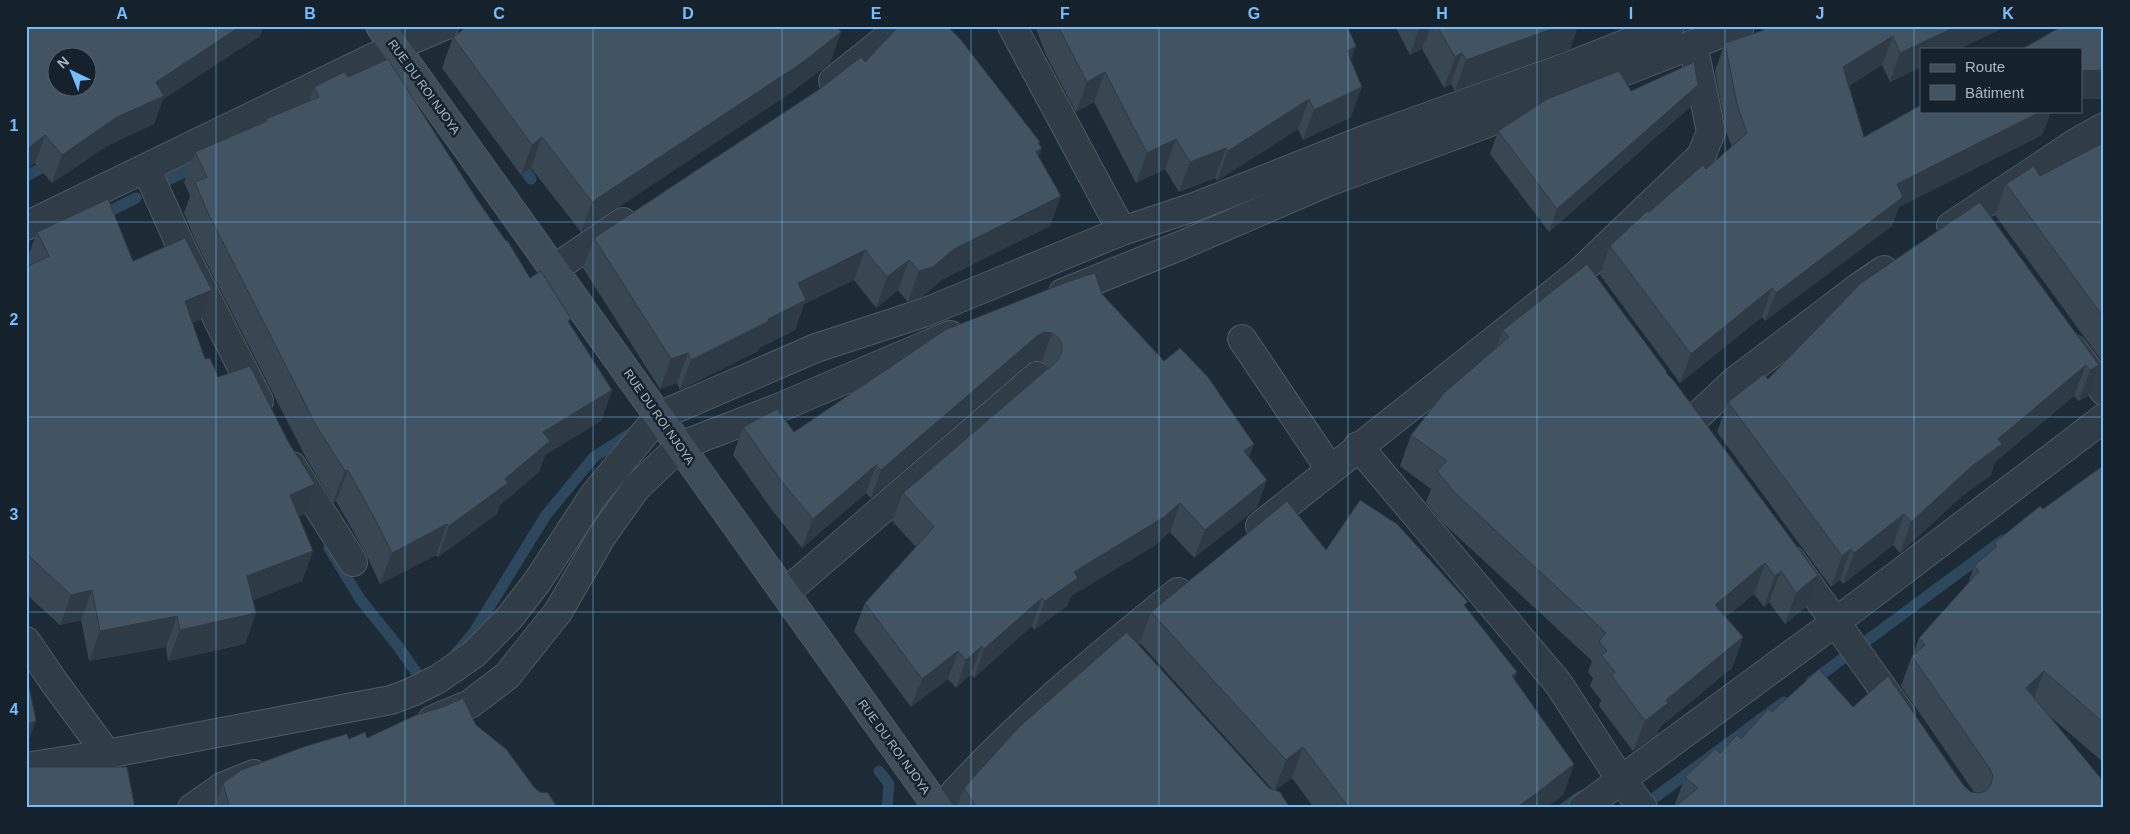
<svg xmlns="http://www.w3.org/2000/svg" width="2130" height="834" font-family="Helvetica,sans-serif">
<rect width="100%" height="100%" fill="#1d2b36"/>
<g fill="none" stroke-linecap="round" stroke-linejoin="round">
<g stroke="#2d485d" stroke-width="11">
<path d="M518 161 531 179"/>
<path d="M26 176 54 162"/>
<path d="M160 184 202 163"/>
<path d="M98 217 136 198"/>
<path d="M329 548 360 599 397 645 421 679"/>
<path d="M454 656 474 632 546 515 594 457 634 431"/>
<path d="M1811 682 2003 540"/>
<path d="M879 771 889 784 887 808"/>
<path d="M1642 807 1784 702"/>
<path d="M1564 808 1581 796"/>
</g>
<defs>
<g id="street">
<path d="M1012 26 1122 231"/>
<path d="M833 81 902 26"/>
<path d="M146 168 182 249 259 401"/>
<path d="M26 226 395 47 444 26"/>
<path d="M1951 226 2077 142 2104 127"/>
<path d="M554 269 623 222"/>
<path d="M1063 293 1182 245 1328 182 1577 90 1740 26"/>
<path d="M1242 339 1330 469"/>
<path d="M2073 349 2104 391"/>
<path d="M1691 422 1735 381 1859 287 1884 270"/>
<path d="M1358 446 1558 683 1621 780 1643 808"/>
<path d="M292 466 353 562"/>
<path d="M1260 526 1579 273 1701 156 1711 132 1693 44"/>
<path d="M1791 560 1901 714"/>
<path d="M785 593 1037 376"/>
<path d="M26 641 54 682 107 754"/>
<path d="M432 720 470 704 507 676 558 612 602 536 636 488 680 446 776 409 950 335"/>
<path d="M26 767 107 754 353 707 391 700 412 692 438 679 474 654 510 617 537 582 594 495 659 416 816 348 926 312 1122 231 1197 206 1374 136 1572 65 1670 26"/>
<path d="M192 808 222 787 254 774"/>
<path d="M941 808C1012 727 1095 659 1178 592"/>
<path d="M1583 808 1837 621 2104 418"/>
</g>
<path id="secondary" d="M380 26 938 808"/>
</defs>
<use href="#street" stroke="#4e5b65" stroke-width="30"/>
<use href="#secondary" stroke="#4e5b65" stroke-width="30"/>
<use href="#street" stroke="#303d47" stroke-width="28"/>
<use href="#secondary" stroke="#3e4d5a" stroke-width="28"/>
</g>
<g fill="#394753">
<path d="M26 26 260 36 163 99 154 124 107 146 52 183 35 163Z"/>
<path d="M1035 26H1347L1356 46 1351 59V117L1303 140 1298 129 1217 181 1215 178 1179 192 1165 169 1136 183 1094 102 1076 112 1046 55Z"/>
<path d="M1395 26H1578L1570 49 1455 91 1451 84 1444 88 1422 49 1410 55Z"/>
<path d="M1762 26H2007L1959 49H1921V67L1890 82 1882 65 1849 86 1864 137 1921 111H2051L2042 135 1899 207 1892 226 1765 321 1762 317 1680 383 1600 275 1610 246 1649 212 1706 169 1732 147 1726 132 1715 71 1725 43 1761 31Z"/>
<path d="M2055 26H2104L2057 30Z"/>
<path d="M841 32 830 63 792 92 581 232 531 168 521 175 442 68 453 37Z"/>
<path d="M865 62 1039 144V157L1050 226 943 279 922 297 908 302 898 290 876 308 854 280 804 304 795 330 759 348 758 351 680 390 677 383 660 389 583 268 594 238Z"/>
<path d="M348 77 478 201 530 278 569 324 612 390 601 421 545 455 539 472 500 505 497 514 438 557 436 555 380 584 366 554 336 501 333 502 306 458 196 242 184 213 190 196 184 182 195 152 265 121 266 119 309 101 314 87Z"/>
<path d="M1631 91 1690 107 1549 232 1490 154 1498 131Z"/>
<path d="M2104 143V364L1995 215 2006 184 2040 176Z"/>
<path d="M37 232 133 261 212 290 200 320 192 323 205 359 218 377 304 514 299 516 313 551 302 581 253 600 256 613 245 644 168 661 166 647 89 661 81 620 60 625 26 594V267L28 266 26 262Z"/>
<path d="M1102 294 1164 361 1254 444 1249 457 1257 508 1194 558 1170 532 1154 546 1071 596 1067 606 1034 630 1032 626 974 678 971 674 956 688 948 679 911 707 854 631 865 603 916 547 892 521 903 493 1049 367 1042 361H1034L1027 364 871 498 866 493 802 548 772 510 733 455 743 427 794 432Z"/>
<path d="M1503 330 1667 372V374L1818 575 1807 606 1785 624 1769 602 1764 607 1754 594 1726 617 1743 637 1732 668 1660 727 1657 734 1633 751 1599 706 1601 700 1590 686 1593 678 1588 672 1592 661 1443 523 1426 502 1431 489 1400 466 1411 435 1497 347Z"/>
<path d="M2099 365 2088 396 2079 401 2074 396 1995 462 1991 475 1961 497 1900 553 1893 545 1843 584 1840 580 1831 587 1717 432 1728 402 1768 379Z"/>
<path d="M2104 465V763L2046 713 2104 808H1673L1674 807 1685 777 1741 739 1772 712 1853 707 1971 792H1974L1901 686 1912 656 1913 655 1919 638 1968 584 1974 566 1990 552 1994 543 2043 509Z"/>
<path d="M1326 550 1466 607 1517 672 1514 679 1574 764 1563 795 1546 808H1314L1292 778 1275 790 1290 808H956L964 788H1269L1273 790 1140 643 1151 612Z"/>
<path d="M476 725 534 787 558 808H214L223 783 349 739 367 738Z"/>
</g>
<g fill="#2e3a44">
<path d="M241 26H264L260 36 163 99 154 124 107 146 52 183 62 155 156 82Z"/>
<path d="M1420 26H1431L1422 49 1410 55Z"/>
<path d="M1560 26H1578L1570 49 1455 91 1466 60Z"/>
<path d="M1957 26H2007L1959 49H1921V67L1890 82 1900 53Z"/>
<path d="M841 32 830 63 792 92 581 232 592 202Z"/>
<path d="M1893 36 1882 65 1833 96 1843 67Z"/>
<path d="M1356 46 1345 77 1347 51Z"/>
<path d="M1462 53 1451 84 1444 88 1455 57Z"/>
<path d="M2104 70V99H2081V71Z"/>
<path d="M1105 72 1094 102 1076 112 1087 82Z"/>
<path d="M1698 85 1690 107 1549 232 1557 209Z"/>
<path d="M1362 87 1351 117 1303 140 1314 110Z"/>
<path d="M1309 99 1298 129 1217 181 1228 151Z"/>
<path d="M2042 111H2051L2042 135 1899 207 1892 226 1765 321 1776 293 1897 184Z"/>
<path d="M45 135 35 163 26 170V150Z"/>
<path d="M542 137 531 168 521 175 532 145Z"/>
<path d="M1176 139 1165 169 1136 183 1147 153Z"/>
<path d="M1040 142 1036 152 1042 148 1031 178 1025 183 1038 143Z"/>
<path d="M1226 148 1215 178 1179 192 1190 162Z"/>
<path d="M1061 196 1050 226 943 279 922 297 908 302 919 271 954 249Z"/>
<path d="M865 250 854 280 804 304 795 330 759 348 758 351 680 390 691 360 768 319 798 283Z"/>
<path d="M909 260 898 290 876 308 887 277Z"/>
<path d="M1772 288 1762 317 1680 383 1691 354Z"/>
<path d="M212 290 200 320 174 331 185 301Z"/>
<path d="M1044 332 1052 333 1042 361H1034L1027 364 871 498 881 470 1037 336Z"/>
<path d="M688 353 677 383 660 389 671 359Z"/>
<path d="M2086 365 2074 396 1995 462 1991 475 1961 497 1900 553 1911 522 1998 439Z"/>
<path d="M2099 365 2088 396 2079 401 2090 370Z"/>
<path d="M612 390 601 421 545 455 539 472 500 505 497 514 438 557 449 526 505 479 543 432Z"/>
<path d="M1254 444 1243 472 1244 451Z"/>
<path d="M876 465 866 493 802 548 813 519Z"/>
<path d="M348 470 336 501 333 502 345 471Z"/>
<path d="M1267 480 1257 508 1194 558 1205 530Z"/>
<path d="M315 484 304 514 279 525 290 495Z"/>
<path d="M1180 503 1170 532 1154 546 1071 596 1067 606 1034 630 1045 601 1074 572Z"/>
<path d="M1904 514 1893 545 1843 584 1854 553Z"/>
<path d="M447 524 436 555 380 584 392 553Z"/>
<path d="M1851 549 1840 580 1831 587 1842 556Z"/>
<path d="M313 551 302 581 236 607 247 576Z"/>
<path d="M1765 563 1754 594 1704 635 1715 605Z"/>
<path d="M1781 571 1769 602 1764 607 1775 576Z"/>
<path d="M1818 575 1807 606 1785 624 1796 593Z"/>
<path d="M92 590 81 620 60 625 71 595Z"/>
<path d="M1042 598 1032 626 974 678 984 649Z"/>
<path d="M256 613 245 644 168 661 180 630Z"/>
<path d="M177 616 166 647 89 661 100 631Z"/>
<path d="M1743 637 1732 668 1660 727 1657 734 1633 751 1645 721 1666 700Z"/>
<path d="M982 646 971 674 956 688 966 660Z"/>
<path d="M958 651 948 679 911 707 922 679Z"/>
<path d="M2044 671 2033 701 2026 688Z"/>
<path d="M1517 672 1506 703 1512 676Z"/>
<path d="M36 721 26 748V726L28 724Z"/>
<path d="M1303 747 1292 778 1274 791 1286 760Z"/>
<path d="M1574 764 1563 795 1546 808H1516Z"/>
</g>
<g fill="#425361" stroke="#2e3a44" fill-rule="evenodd">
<path d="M26 26H241L156 82 164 96 117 117 62 155 45 135 26 150ZM58 58H88V88H58Z"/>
<path d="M468 26H836L841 32 803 62 592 202 542 137 532 145 453 37Z"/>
<path d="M899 26H947L961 40 1040 142 1038 143 1042 148 1036 152 1061 196 954 249 933 267 919 271 909 260 887 277 865 250 798 283 806 300 768 319 769 321 691 360 688 353 671 359 594 238 821 88 861 57 865 62Z"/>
<path d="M1058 26H1347L1356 46 1347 51 1362 87 1314 110 1309 99 1228 151 1226 148 1190 162 1176 139 1147 153 1105 72 1087 82Z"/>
<path d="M1437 26H1560L1466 60 1462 53 1455 57Z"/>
<path d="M1763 26H1957L1900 53 1893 36 1843 67 1864 137 1921 105V111H2042L1897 184 1903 197 1776 293 1772 288 1691 354 1610 246 1647 211 1649 212 1703 165 1706 169 1747 133 1737 104 1725 43 1764 30Z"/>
<path d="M2062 26H2104V70L2081 71V49H2022Z"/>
<path d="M388 59 478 201 506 241 507 240 530 278 541 271 571 319 568 321 612 390 543 432 550 441 505 479 508 483 449 526 447 524 392 553 377 523 348 470 345 471 317 427 207 211 195 182 207 177 195 152 267 121 266 119 319 97 314 87 344 72 348 77Z"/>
<path d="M1694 62 1698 85 1557 209 1498 131 1547 99 1619 71 1631 91Z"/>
<path d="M2104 143V318L2006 184 2034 166 2040 176 2097 146Z"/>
<path d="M108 199 133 261 185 238 212 290 185 301 205 359 210 358 218 377 250 366 289 443 315 484 290 495 313 551 247 576 256 613 180 630 177 616 100 631 92 590 71 595 26 553V267L49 256 37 232Z"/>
<path d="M1980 202 2099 365 2090 370 2086 365 1998 439 2002 444 1972 466 1911 522 1904 514 1854 553 1851 549 1842 556 1728 402 1764 374 1768 379 1861 283Z"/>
<path d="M1587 264 1667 372 1666 373 1674 381 1818 575 1796 593 1781 571 1775 576 1765 563 1715 605 1743 637 1666 700 1668 703 1645 721 1611 675 1615 672 1601 655 1607 651 1599 641 1606 633 1454 492 1437 471 1447 461 1411 435 1444 393 1509 337 1503 330Z"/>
<path d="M1095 273 1102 294 1164 361 1180 348 1208 377 1254 444 1244 451 1267 480 1205 530 1180 503 1164 517 1074 572 1078 578 1045 601 1042 598 984 649 982 646 966 660 958 651 922 679 865 603 934 527 903 493 1058 360 1062 352V344L1059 338 1052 333 1044 332 1037 336 881 470 876 465 813 519 782 482 743 427 777 409 794 432 945 330 1067 282Z"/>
<path d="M2104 465V723L2044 671 2026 688 2104 782V808H2005L2004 807 2003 808H1673L1698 788 1685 777 1715 749 1720 753 1737 735 1741 739 1768 709 1772 712 1819 669 1853 707 1888 676 1964 786 1971 792 1979 793 1986 791 1991 784 1993 776 1990 769 1912 656 1925 645 1919 638 1979 571 1974 566 1997 546 1994 543 2040 506 2043 509Z"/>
<path d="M1360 500 1397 524 1468 602 1464 605 1517 672 1512 676 1574 764 1537 793 1516 808H1349L1303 747 1286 760 1151 612 1287 501 1326 550Z"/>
<path d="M1127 632 1269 788 1280 792 1290 808H977L964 788 1019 727Z"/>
<path d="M26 671 36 721 28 724 26 726Z"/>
<path d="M463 698 476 725 506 749 534 787 540 792 548 793 558 808H230L223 783 241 770 306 746 347 734 349 739 365 732 367 738 416 715 440 708Z"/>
<path d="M26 767H127L135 808H26Z"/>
</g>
<path fill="none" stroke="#74beff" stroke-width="1" stroke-opacity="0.55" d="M216 26V808M405 26V808M593 26V808M782 26V808M971 26V808M1159 26V808M1348 26V808M1537 26V808M1725 26V808M1914 26V808M26 222H2104M26 417H2104M26 612H2104"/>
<g text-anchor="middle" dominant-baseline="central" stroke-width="5" stroke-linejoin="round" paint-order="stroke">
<g font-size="12" fill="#aab8c5" stroke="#16222b">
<text transform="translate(424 87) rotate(54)">RUE DU ROI NJOYA</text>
<text transform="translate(659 417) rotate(55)">RUE DU ROI NJOYA</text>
<text transform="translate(894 747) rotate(54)">RUE DU ROI NJOYA</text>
</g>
</g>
<rect width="2130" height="834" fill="none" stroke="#16222b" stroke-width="55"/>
<rect x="1920" y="48" width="162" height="65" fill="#16222b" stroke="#515e69"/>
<rect x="1930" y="64" width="25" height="8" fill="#3e4d5a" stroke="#515e69"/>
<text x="1965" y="72" font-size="15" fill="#aab8c5">Route</text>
<rect x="1930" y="85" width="25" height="15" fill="#425361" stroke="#515e69"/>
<text x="1965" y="98" font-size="15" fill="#aab8c5">Bâtiment</text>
<g transform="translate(72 72) rotate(317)"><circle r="24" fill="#16222b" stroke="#515e69"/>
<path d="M0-4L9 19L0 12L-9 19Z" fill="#74beff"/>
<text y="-8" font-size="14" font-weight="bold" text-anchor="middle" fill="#aab8c5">N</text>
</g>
<rect x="28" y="28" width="2074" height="778" fill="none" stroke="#74beff" stroke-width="2"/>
<g font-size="16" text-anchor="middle" font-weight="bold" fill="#74beff">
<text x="122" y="19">A</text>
<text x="310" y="19">B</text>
<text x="499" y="19">C</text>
<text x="688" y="19">D</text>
<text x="876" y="19">E</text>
<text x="1065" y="19">F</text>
<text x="1254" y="19">G</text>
<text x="1442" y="19">H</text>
<text x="1631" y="19">I</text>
<text x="1820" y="19">J</text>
<text x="2008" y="19">K</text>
<text x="14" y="131">1</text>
<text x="14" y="325">2</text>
<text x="14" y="520">3</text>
<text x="14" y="715">4</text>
</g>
</svg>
